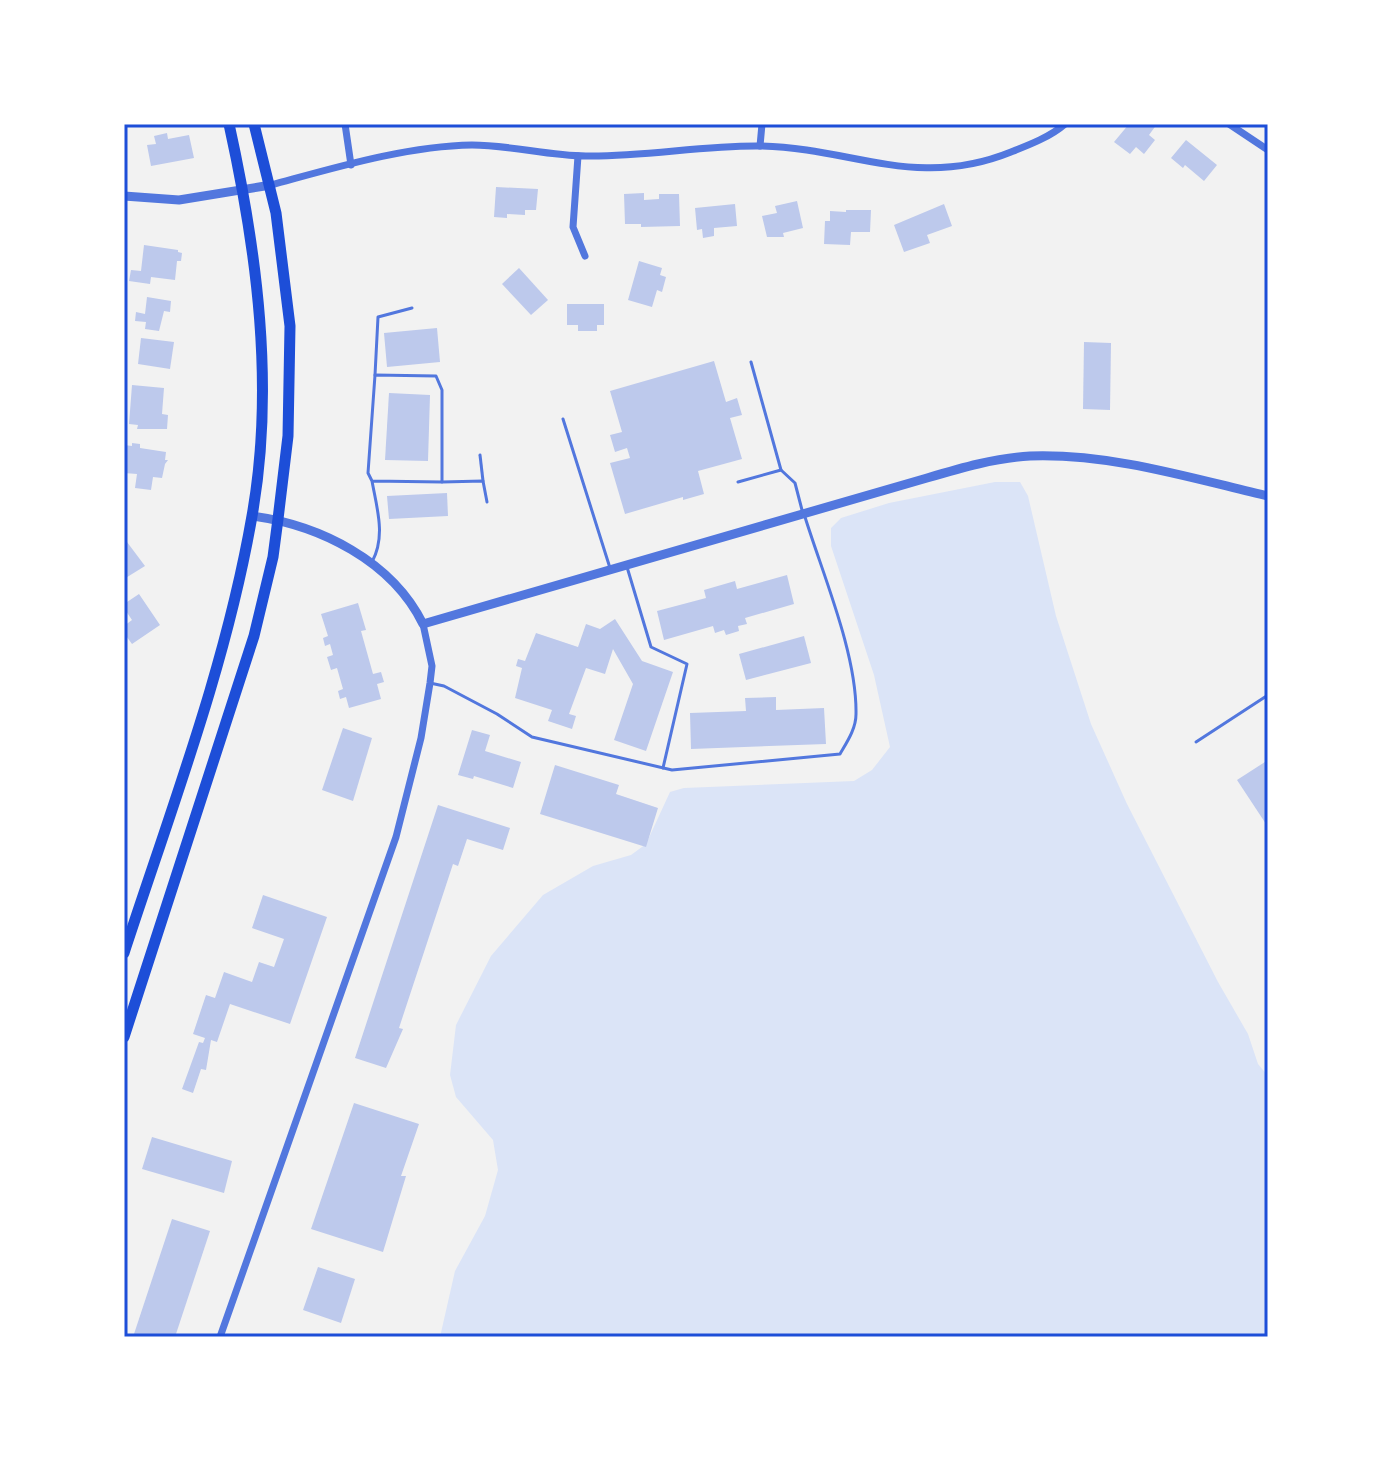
<svg xmlns="http://www.w3.org/2000/svg" width="1392" height="1461" font-family="'Asap Condensed',sans-serif">
<rect width="100%" height="100%" fill="#f2f2f2"/>
<path fill="#dbe4f7" d="M995 482H1020L1028 496 1056 616 1091 724 1127 804 1218 982 1248 1034 1258 1064 1268 1076V1337H440L455 1271 485 1216 498 1170 493 1140 456 1097 450 1075 456 1025 491 956 543 895 593 866 631 855 646 844 670 792 684 788 854 781 872 770 890 747 874 675 831 546V528L841 518 889 503Z"/>
<g fill="#bdc9ec">
<path d="M1129 124H1157L1149 135 1155 140 1144 154 1136 147 1130 154 1114 142Z"/>
<path d="M167 133 168 139 189 135 194 158 151 166 147 145 156 144 154 136Z"/>
<path d="M1186 140 1217 165 1204 181 1185 165 1183 168 1171 158Z"/>
<path d="M496 187 538 189 536 210H525V215L507 214V218L494 217Z"/>
<path d="M644 193V200L659 199V194H679L680 226 641 227V224H625L624 194Z"/>
<path d="M797 201 803 228 783 233 784 237H767L762 216 777 213 775 206Z"/>
<path d="M735 204 737 226 714 228V236L703 238 702 229 697 230 695 208Z"/>
<path d="M944 204 952 226 927 235 930 243 904 252 894 225Z"/>
<path d="M846 210H871L870 232H851L850 245 824 244 825 221H830V211L846 212Z"/>
<path d="M144 245 178 250V252L182 253 181 261H177L175 280 151 277 150 284 129 281 131 270 141 271Z"/>
<path d="M639 261 662 268 660 275 666 277 662 292 657 290 652 307 628 300Z"/>
<path d="M519 268 548 300 531 315 502 284Z"/>
<path d="M147 297 171 301 170 312 164 311 159 331 145 329 146 322 135 321 136 312 145 314Z"/>
<path d="M567 304H604V325H597V331H578V325H567Z"/>
<path d="M437 328 440 362 387 367 384 333Z"/>
<path d="M141 338 174 342 170 369 138 364Z"/>
<path d="M1084 342 1111 343 1110 410 1083 409Z"/>
<path d="M714 361 726 402 737 398 742 415 730 418 742 459 698 471 704 494 683 500V497L625 514 610 463 630 458 627 448 615 452 610 435 622 432 610 391Z"/>
<path d="M132 385 164 388 162 414 168 415 167 429H137L138 425 129 424Z"/>
<path d="M389 393 430 395 428 461 385 460Z"/>
<path d="M132 443 140 444V448L166 452 165 460H168L165 464 162 478 153 477 151 490 135 488 137 474 124 473V445L132 446Z"/>
<path d="M447 493 448 516 389 519 387 496Z"/>
<path d="M124 538 145 566 124 579Z"/>
<path d="M787 575 794 604 745 618 747 624 738 626 739 631 726 635 724 630 715 633 713 626 664 640 657 611 706 598 704 590 735 581 737 589Z"/>
<path d="M139 594 160 625 132 644 124 633V626L132 620 124 608V604Z"/>
<path d="M358 603 366 630 361 631 373 674 381 672 384 682 377 684 381 699 349 708 346 697 340 699 338 691 343 689 337 668 331 670 327 657 333 655 330 644 325 646 323 638 328 636 321 614Z"/>
<path d="M615 619 642 661 673 672 646 751 614 740 633 684 613 649 605 674 586 668 569 714 576 716 572 729 548 721 552 710 515 698 522 668 516 666 518 659 525 661 536 633 578 647 586 624 600 629Z"/>
<path d="M804 636 811 663 746 680 739 654Z"/>
<path d="M776 697V710L824 708 826 744 691 749 690 713 746 711 745 698Z"/>
<path d="M343 728 372 738 353 801 322 790Z"/>
<path d="M472 730 490 735 485 751 521 762 513 788 474 776 473 779 458 775Z"/>
<path d="M1268 760V827L1237 780Z"/>
<path d="M555 765 619 785 616 794 658 808 646 847 540 814Z"/>
<path d="M438 805 510 828 503 850 467 839 458 866 453 864 399 1028 403 1029 386 1068 355 1058Z"/>
<path d="M263 895 327 917 290 1024 230 1004 217 1042 211 1040 206 1070 201 1069 193 1093 182 1089 199 1042 203 1043 205 1038 193 1034 206 995 215 998 224 972 252 982 259 962 274 967 284 939 252 928Z"/>
<path d="M354 1103 419 1124 401 1176H406L383 1252 311 1229Z"/>
<path d="M152 1137 232 1161 224 1193 142 1169Z"/>
<path d="M172 1219 210 1231 175 1337H133Z"/>
<path d="M318 1267 355 1279 341 1323 303 1310Z"/>
</g>
<g fill="none" stroke-linecap="round" stroke-linejoin="round">
<g stroke="#5277de" stroke-width="3">
<path d="M751 362 781 470 795 483 802 510"/>
<path d="M375 375 378 317 412 308"/>
<path d="M563 419 610 568"/>
<path d="M480 455 483 481"/>
<path d="M372 481 442 482V390L436 376 375 375 368 473 372 481C377 509 386 536 372 562"/>
<path d="M442 482 483 481 487 502"/>
<path d="M738 482 781 470"/>
<path d="M627 567 651 647 687 664 663 768"/>
<path d="M430 683 444 686 497 714 532 737 672 770 840 754C847 742 856 729 856 714 857 654 823 575 805 517"/>
<path d="M1196 742 1268 695"/>
</g>
<g stroke="#5277de" stroke-width="7">
<path d="M345 124 351 165"/>
<path d="M1229 124 1268 150"/>
<path d="M760 146 762 124"/>
<path d="M578 156 573 227 585 256"/>
<path d="M271 185C334 168 406 146 472 145 511 145 548 156 586 156 645 157 703 145 761 146 853 148 917 190 1011 152 1029 145 1050 137 1065 124"/>
<path d="M220 1337 396 837 421 738 430 683 432 666 423 624"/>
</g>
<g stroke="#5277de" stroke-width="9">
<path d="M124 196 179 200 271 185"/>
<path d="M252 516C320 525 392 561 423 624L927 478C961 468 995 458 1030 456 1110 453 1191 478 1268 496"/>
</g>
<g stroke="#1d4ed8" stroke-width="11">
<path d="M124 953C171 809 226 666 252 516 275 387 257 251 229 124"/>
<path d="M124 1037 254 636 273 557 278 519 288 436 290 326 276 213 254 124"/>
</g>
</g>
<rect width="1392" height="1461" fill="none" stroke="#ffffff" stroke-width="252"/>
<rect x="126" y="126" width="1140" height="1209" fill="none" stroke="#1d4ed8" stroke-width="3"/>
</svg>
